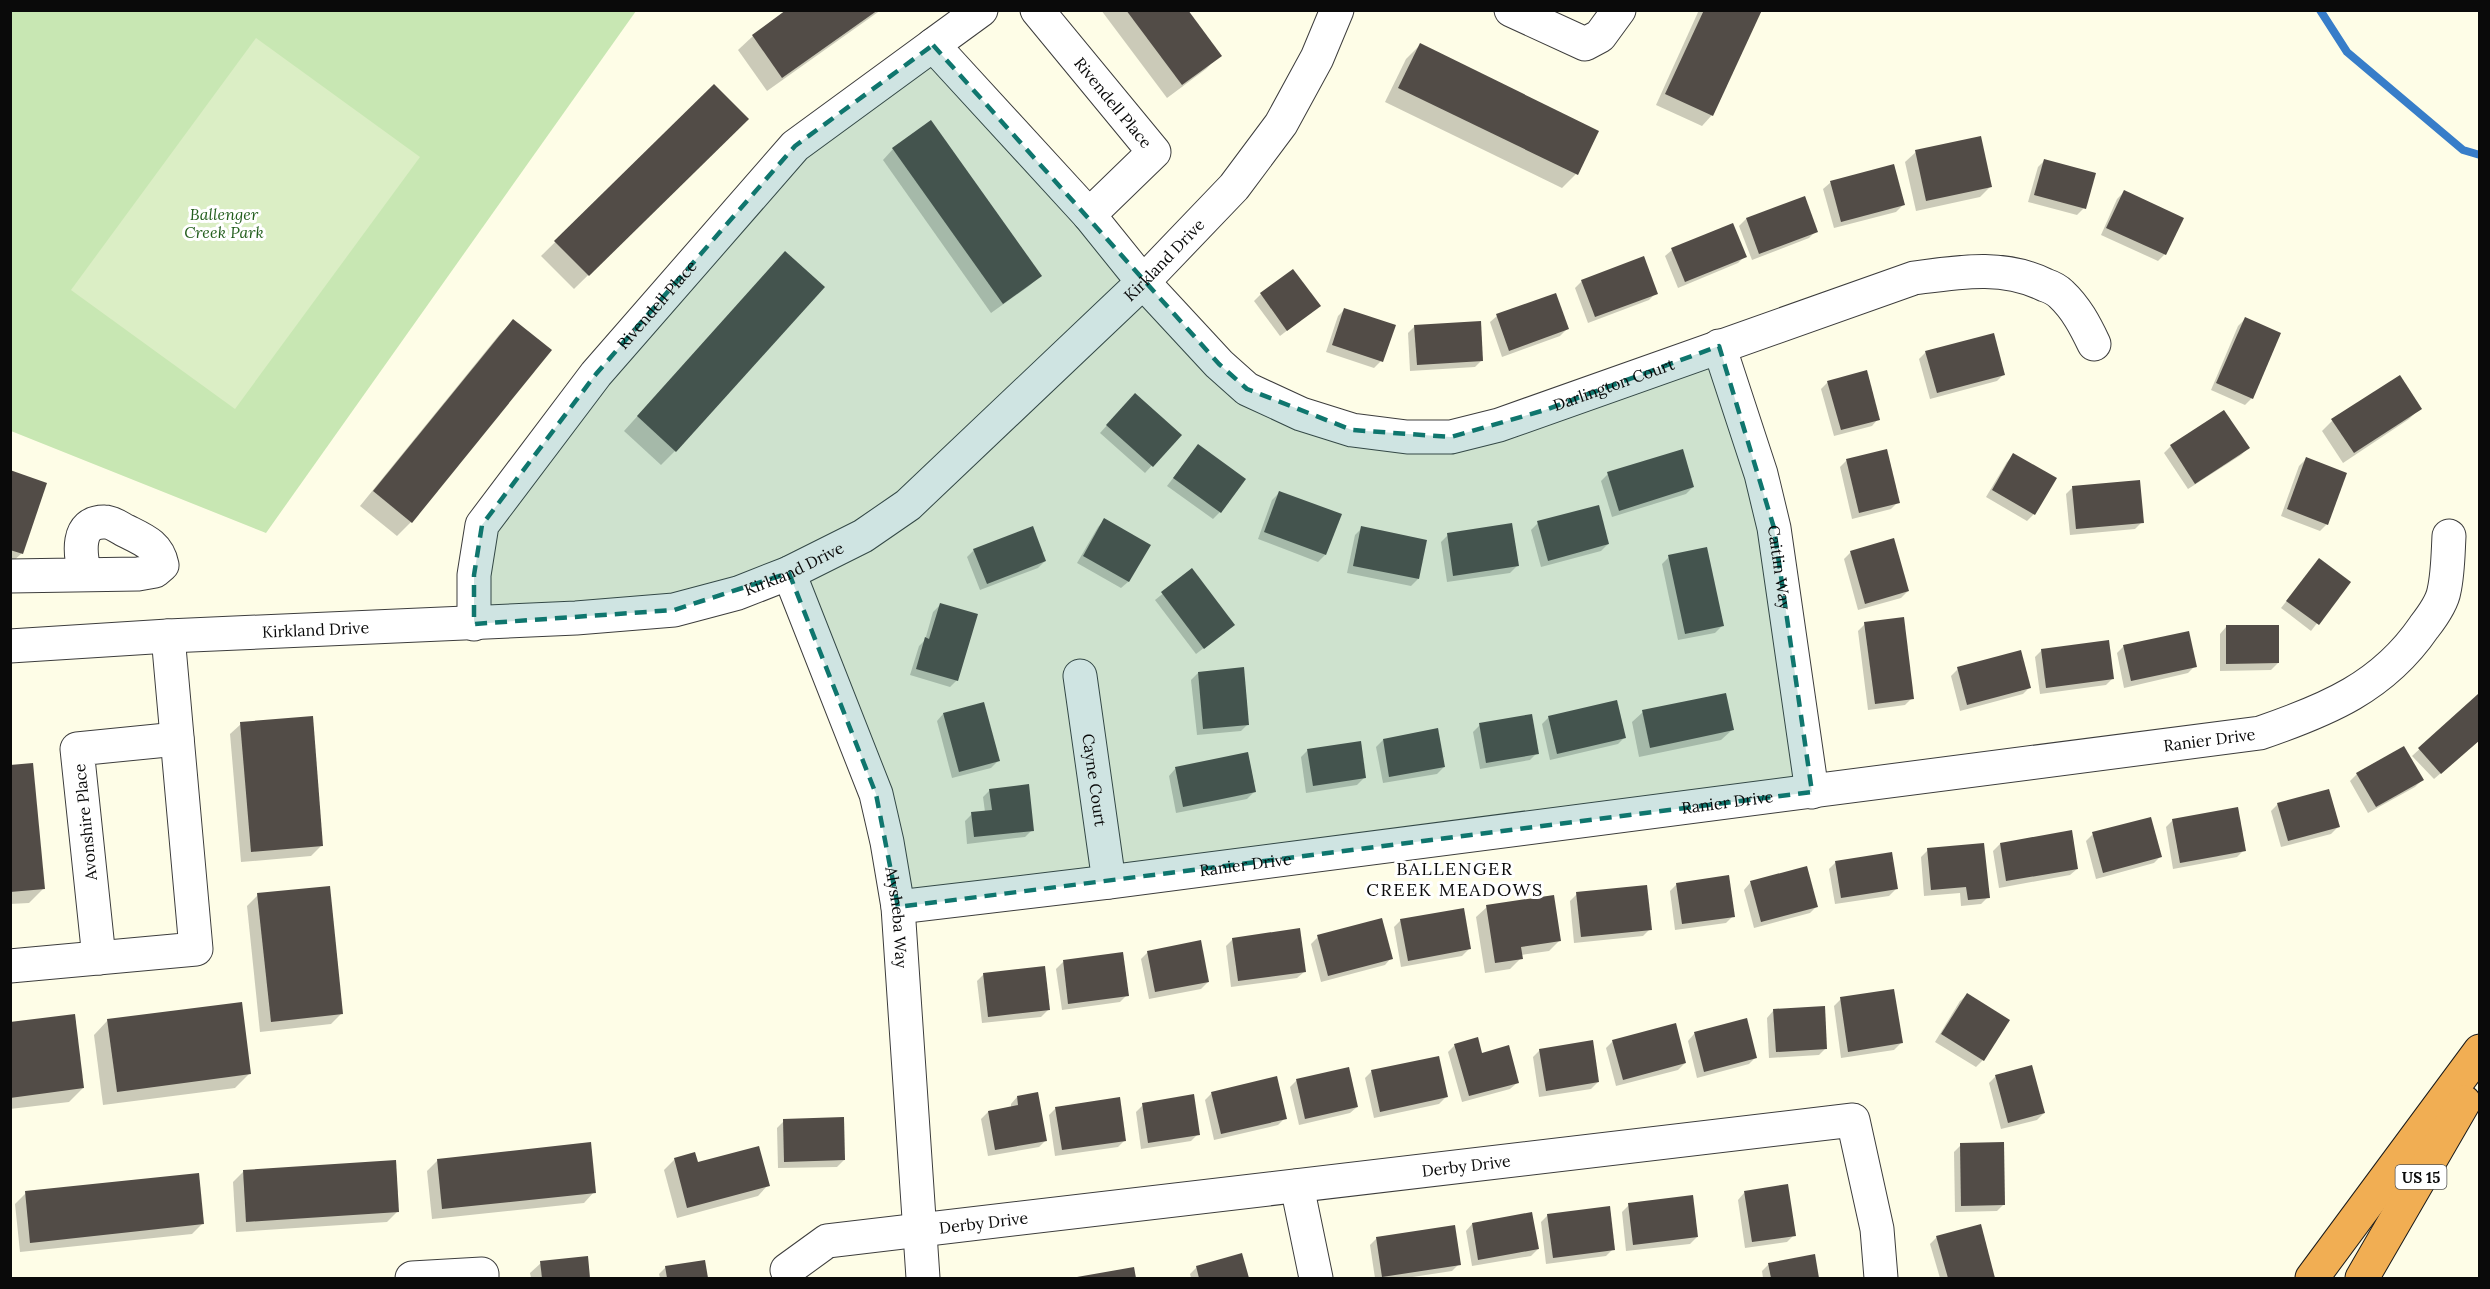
<svg xmlns="http://www.w3.org/2000/svg" width="2490" height="1289" font-family="Lora,serif">
<rect width="100%" height="100%" fill="#fefde7"/>
<path fill="#c8e7b3" d="M10 11H636L266 533 11 431Z"/>
<path fill="#dbeec5" d="M256 38 420 157 235 409 71 290Z"/>
<g fill="#0003">
<path d="M789 10H881L767 91 738 50 753 36Z"/>
<path d="M1101 10H1186L1220 55 1206 69 1167 98Z"/>
<path d="M1699 10H1760L1712 115 1702 126 1656 105Z"/>
<path d="M1420 45 1576 174 1562 188 1385 102 1406 59Z"/>
<path d="M714 86 747 119 574 289 541 256Z"/>
<path d="M893 149 1040 276 1029 286 991 313 883 160Z"/>
<path d="M1916 152 1991 186 1980 197 1916 211 1905 162Z"/>
<path d="M2045 160 2084 208 2077 215 2028 202 2038 167Z"/>
<path d="M1893 166 1903 205 1896 212 1834 228 1823 189 1830 183Z"/>
<path d="M2124 192 2165 254 2158 261 2101 235 2117 199Z"/>
<path d="M1804 198 1816 231 1809 238 1752 260 1739 226 1746 219Z"/>
<path d="M1672 250 1745 256 1738 263 1678 288 1665 256Z"/>
<path d="M771 268 675 451 661 465 624 431Z"/>
<path d="M1582 281 1656 293 1649 300 1588 323 1575 288Z"/>
<path d="M1261 294 1319 306 1280 336 1254 301Z"/>
<path d="M1345 309 1381 361 1374 368 1326 352 1338 316Z"/>
<path d="M1497 316 1567 329 1560 336 1502 357 1490 322Z"/>
<path d="M2245 319 2252 398 2245 405 2211 390 2238 326Z"/>
<path d="M513 321 411 522 397 536 360 506 499 335Z"/>
<path d="M1415 326 1482 360 1475 367 1410 371 1408 333Z"/>
<path d="M1926 352 2004 374 1997 381 1930 399 1919 359Z"/>
<path d="M1828 382 1878 419 1872 426 1834 436 1821 389Z"/>
<path d="M1128 402 1180 435 1145 473 1100 433Z"/>
<path d="M2420 408 2409 419 2343 463 2322 431 2332 421Z"/>
<path d="M1198 446 1220 512 1213 519 1167 486Z"/>
<path d="M2171 446 2248 448 2241 455 2188 489 2164 453Z"/>
<path d="M2014 455 2034 514 2027 521 1986 497 2007 462Z"/>
<path d="M2306 459 2327 524 2320 531 2281 516 2299 466Z"/>
<path d="M1847 460 1898 502 1891 509 1852 519 1840 467Z"/>
<path d="M10 472 22 553 10 564Z"/>
<path d="M1608 474 1693 487 1686 494 1612 517 1601 481Z"/>
<path d="M2073 487 2142 522 2135 529 2070 535 2066 494Z"/>
<path d="M1279 493 1325 555 1318 562 1258 539 1272 500Z"/>
<path d="M1105 520 1149 546 1128 582 1121 588 1077 563 1098 527Z"/>
<path d="M1538 523 1608 544 1601 551 1541 567 1531 530Z"/>
<path d="M1362 528 1418 579 1411 586 1347 573 1355 535Z"/>
<path d="M1448 535 1517 566 1510 573 1447 582 1441 542Z"/>
<path d="M974 550 1045 561 1038 568 980 590 967 557Z"/>
<path d="M1851 552 1908 591 1901 598 1858 610 1844 559Z"/>
<path d="M1669 557 1722 626 1715 633 1678 640 1662 564Z"/>
<path d="M2319 560 2349 582 2311 631 2281 608Z"/>
<path d="M1191 571 1226 631 1196 654 1155 600Z"/>
<path d="M940 605 957 680 950 687 910 675 919 646 925 640 933 612Z"/>
<path d="M1865 624 1912 698 1905 705 1868 710 1858 631Z"/>
<path d="M2226 627 2278 663 2271 670 2220 671V634Z"/>
<path d="M2124 646 2195 666 2188 673 2124 688 2117 653Z"/>
<path d="M2042 650 2113 678 2106 685 2040 694 2035 657Z"/>
<path d="M1958 669 2030 687 2023 694 1960 711 1951 676Z"/>
<path d="M1198 673 1248 724 1241 731 1197 735 1191 680Z"/>
<path d="M2478 696 2480 739 2434 779 2412 756Z"/>
<path d="M1643 712 1732 730 1721 740 1639 757 1632 722Z"/>
<path d="M943 714 998 761 991 768 952 778 937 721Z"/>
<path d="M1549 717 1625 737 1618 744 1550 760 1542 724Z"/>
<path d="M241 724 322 845 311 856 241 862 230 734Z"/>
<path d="M1480 725 1537 753 1530 760 1480 769 1473 732Z"/>
<path d="M1383 740 1444 767 1437 774 1383 783 1376 747Z"/>
<path d="M1308 750 1364 778 1357 785 1306 793 1301 757Z"/>
<path d="M10 767 43 889 29 903 10 904Z"/>
<path d="M1175 769 1254 792 1247 799 1176 813 1169 776Z"/>
<path d="M2357 774 2422 780 2415 787 2368 813 2350 781Z"/>
<path d="M990 790 1032 830 1025 837 967 844 965 821 972 814 985 812 983 797Z"/>
<path d="M2278 804 2338 827 2331 834 2281 847 2271 811Z"/>
<path d="M2173 820 2244 850 2237 857 2173 869 2166 827Z"/>
<path d="M2093 834 2161 856 2154 863 2096 879 2086 841Z"/>
<path d="M2000 844 2077 869 2070 875 1999 888 1993 851Z"/>
<path d="M1928 850 1988 897 1981 904 1961 906 1960 893 1924 896 1921 857Z"/>
<path d="M1836 862 1896 889 1889 896 1835 904 1829 869Z"/>
<path d="M1806 868 1817 906 1810 913 1754 928 1744 890 1750 883Z"/>
<path d="M1677 884 1733 916 1726 923 1675 930 1670 891Z"/>
<path d="M1577 894 1650 929 1643 936 1574 943 1570 901Z"/>
<path d="M258 895 342 1013 331 1024 260 1032 247 906Z"/>
<path d="M1487 907 1560 940 1549 951 1521 955V958L1510 969 1485 973 1476 917Z"/>
<path d="M1401 920 1469 949 1462 956 1401 967 1394 927Z"/>
<path d="M1318 937 1391 958 1385 965 1321 982 1311 944Z"/>
<path d="M1233 939 1304 972 1297 978 1231 987 1226 946Z"/>
<path d="M1148 952 1208 982 1201 989 1149 999 1141 959Z"/>
<path d="M1063 962 1127 995 1120 1002 1062 1010 1056 969Z"/>
<path d="M984 974 1048 1010 1041 1017 982 1023 977 981Z"/>
<path d="M1967 995 1983 1060 1976 1067 1935 1042 1960 1001Z"/>
<path d="M1841 999 1901 1043 1894 1050 1841 1058 1834 1006Z"/>
<path d="M1773 1011 1826 1048 1819 1055 1769 1058 1767 1018Z"/>
<path d="M108 1020 249 1074 235 1088 103 1105 94 1035Z"/>
<path d="M1746 1020 1756 1057 1749 1064 1697 1078 1688 1041 1694 1034Z"/>
<path d="M10 1023 83 1088 69 1102 10 1109Z"/>
<path d="M1613 1041 1685 1063 1678 1070 1616 1086 1606 1048Z"/>
<path d="M1455 1045 1481 1054 1517 1083 1510 1089 1462 1102 1448 1052Z"/>
<path d="M1540 1050 1598 1082 1591 1089 1539 1097 1533 1057Z"/>
<path d="M1372 1071 1446 1097 1439 1104 1374 1118 1365 1078Z"/>
<path d="M1996 1076 2044 1113 2037 1120 2001 1129 1989 1083Z"/>
<path d="M1297 1080 1357 1107 1350 1113 1299 1125 1290 1087Z"/>
<path d="M1212 1093 1285 1118 1278 1125 1214 1140 1205 1100Z"/>
<path d="M1017 1097 1046 1140 1039 1147 988 1156 981 1119 988 1112 1011 1108V1104Z"/>
<path d="M1143 1105 1198 1134 1191 1141 1141 1149 1136 1112Z"/>
<path d="M1056 1108 1125 1140 1118 1147 1055 1156 1049 1115Z"/>
<path d="M784 1121 844 1160 837 1167 778 1168 777 1128Z"/>
<path d="M1961 1145 2004 1204 1997 1211 1955 1212 1954 1152Z"/>
<path d="M675 1159 697 1164 768 1185 758 1196 677 1218 664 1170Z"/>
<path d="M438 1160 594 1192 584 1203 432 1219 427 1171Z"/>
<path d="M243 1172 398 1211 387 1222 236 1232 233 1182Z"/>
<path d="M26 1193 202 1224 192 1234 20 1252 15 1204Z"/>
<path d="M1744 1193 1794 1235 1787 1242 1745 1248 1738 1200Z"/>
<path d="M1629 1205 1697 1237 1690 1244 1626 1251 1622 1212Z"/>
<path d="M1548 1215 1613 1249 1606 1256 1546 1264 1541 1222Z"/>
<path d="M1472 1224 1538 1249 1531 1256 1472 1266 1466 1231Z"/>
<path d="M1980 1226 1994 1278H1940L1930 1244 1937 1237Z"/>
<path d="M1377 1238 1459 1264 1452 1271 1406 1278H1375L1370 1245Z"/>
<path d="M1241 1255 1247 1278H1191L1190 1274 1197 1267Z"/>
<path d="M1813 1256 1818 1278H1763L1762 1271 1768 1265Z"/>
<path d="M586 1258 589 1278H531L530 1273 541 1263Z"/>
<path d="M704 1261 707 1278H660L659 1274 666 1267Z"/>
<path d="M1133 1269 1134 1278H1080Z"/>
</g>
<g fill="none" stroke-linecap="round" stroke-linejoin="round">
<path stroke="#377dc9" stroke-width="8" d="M2320 10 2347 52 2463 150 2480 155"/>
</g>
<g fill="#524c47">
<path d="M786 10H878L782 78 752 35Z"/>
<path d="M1126 10H1188L1222 56 1182 85Z"/>
<path d="M1704 10H1762L1713 116 1665 94Z"/>
<path d="M1420 43 1599 131 1578 175 1398 88Z"/>
<path d="M714 84 749 119 589 276 554 241Z"/>
<path d="M931 120 1042 276 1003 304 892 148Z"/>
<path d="M1981 136 1992 187 1926 201 1915 150Z"/>
<path d="M2044 159 2096 173 2086 209 2034 195Z"/>
<path d="M1894 164 1905 205 1841 222 1830 181Z"/>
<path d="M2124 190 2184 218 2166 255 2106 228Z"/>
<path d="M1805 196 1818 232 1759 254 1746 218Z"/>
<path d="M1733 223 1747 257 1685 282 1671 248Z"/>
<path d="M785 251 825 287 676 452 637 416Z"/>
<path d="M1644 256 1658 294 1595 317 1581 280Z"/>
<path d="M1293 269 1321 306 1287 331 1260 293Z"/>
<path d="M1556 293 1569 329 1509 351 1496 314Z"/>
<path d="M1344 308 1396 325 1383 362 1332 345Z"/>
<path d="M2245 317 2281 333 2253 399 2216 383Z"/>
<path d="M513 319 552 350 412 523 373 491Z"/>
<path d="M1481 321 1483 361 1417 365 1414 325Z"/>
<path d="M1994 333 2005 375 1937 393 1925 351Z"/>
<path d="M1867 370 1880 420 1841 430 1827 381Z"/>
<path d="M2400 375 2422 409 2354 453 2331 419Z"/>
<path d="M1135 393 1182 435 1153 467 1106 425Z"/>
<path d="M2224 410 2250 448 2195 484 2170 445Z"/>
<path d="M1198 444 1246 479 1221 513 1173 478Z"/>
<path d="M1683 449 1694 487 1619 511 1607 472Z"/>
<path d="M1887 449 1900 503 1859 513 1846 459Z"/>
<path d="M2013 453 2057 478 2035 515 1992 490Z"/>
<path d="M2306 457 2347 473 2328 525 2287 509Z"/>
<path d="M10 470 47 483 23 554 10 550Z"/>
<path d="M2140 480 2144 523 2076 529 2072 486Z"/>
<path d="M1279 491 1342 514 1326 555 1264 532Z"/>
<path d="M1599 505 1609 544 1548 561 1537 521Z"/>
<path d="M1104 518 1151 545 1129 582 1083 556Z"/>
<path d="M1512 523 1519 566 1453 576 1447 533Z"/>
<path d="M1033 526 1046 561 987 584 973 549Z"/>
<path d="M1361 526 1427 540 1419 579 1353 566Z"/>
<path d="M1894 538 1909 591 1865 604 1850 551Z"/>
<path d="M1707 547 1724 626 1685 634 1668 555Z"/>
<path d="M2319 558 2351 582 2319 625 2286 601Z"/>
<path d="M1192 568 1235 625 1204 649 1161 592Z"/>
<path d="M940 603 978 614 958 681 916 669 925 637 929 639Z"/>
<path d="M1904 617 1914 699 1875 704 1864 622Z"/>
<path d="M2226 625H2279V663L2226 664Z"/>
<path d="M2189 631 2197 667 2131 681 2123 645Z"/>
<path d="M2109 640 2114 679 2046 688 2041 649Z"/>
<path d="M2021 650 2031 688 1967 705 1957 667Z"/>
<path d="M1244 667 1249 725 1203 729 1198 672Z"/>
<path d="M1726 693 1734 730 1650 748 1642 710Z"/>
<path d="M2478 694 2480 740 2441 774 2418 748Z"/>
<path d="M1617 700 1626 738 1557 754 1548 716Z"/>
<path d="M984 702 1000 761 959 772 943 713Z"/>
<path d="M1532 714 1539 754 1486 763 1479 723Z"/>
<path d="M313 716 323 846 251 852 240 722Z"/>
<path d="M1438 728 1445 767 1389 777 1383 739Z"/>
<path d="M1361 741 1366 778 1313 786 1307 749Z"/>
<path d="M2404 746 2424 780 2376 807 2356 773Z"/>
<path d="M1248 752 1256 792 1183 807 1175 767Z"/>
<path d="M33 763 45 889 10 892V765Z"/>
<path d="M1029 784 1034 831 974 837 971 812 992 810 989 789Z"/>
<path d="M2329 789 2340 827 2288 841 2277 803Z"/>
<path d="M2238 807 2246 851 2180 863 2172 819Z"/>
<path d="M2151 817 2162 857 2103 873 2092 832Z"/>
<path d="M2072 830 2078 869 2006 881 2000 843Z"/>
<path d="M1984 843 1990 898 1968 900 1966 887 1931 890 1927 848Z"/>
<path d="M1892 852 1898 889 1841 898 1835 861Z"/>
<path d="M1807 866 1818 907 1761 922 1750 881Z"/>
<path d="M1729 875 1735 917 1682 924 1676 883Z"/>
<path d="M1647 885 1652 930 1581 937 1576 892Z"/>
<path d="M330 886 343 1014 271 1022 257 893Z"/>
<path d="M1554 895 1561 941 1521 947 1523 959 1495 963 1486 905Z"/>
<path d="M1464 908 1471 949 1408 961 1400 919Z"/>
<path d="M1382 918 1393 959 1328 976 1317 935Z"/>
<path d="M1300 928 1306 972 1238 981 1232 938Z"/>
<path d="M1201 940 1209 982 1155 992 1147 951Z"/>
<path d="M1123 952 1129 996 1068 1004 1063 960Z"/>
<path d="M1045 966 1050 1010 988 1017 983 973Z"/>
<path d="M1894 989 1903 1043 1848 1052 1840 997Z"/>
<path d="M1967 993 2010 1020 1984 1061 1941 1034Z"/>
<path d="M242 1002 251 1074 117 1092 107 1019Z"/>
<path d="M1825 1006 1827 1049 1776 1052 1773 1009Z"/>
<path d="M75 1014 84 1088 10 1098V1022Z"/>
<path d="M1747 1018 1757 1058 1704 1072 1694 1032Z"/>
<path d="M1676 1023 1686 1063 1623 1080 1612 1040Z"/>
<path d="M1478 1037 1482 1053 1509 1045 1519 1083 1469 1096 1454 1044Z"/>
<path d="M1593 1040 1599 1082 1546 1091 1539 1049Z"/>
<path d="M1439 1056 1448 1097 1380 1112 1371 1070Z"/>
<path d="M2032 1065 2045 1113 2008 1123 1995 1075Z"/>
<path d="M1349 1067 1358 1107 1305 1119 1296 1079Z"/>
<path d="M1277 1076 1287 1119 1221 1134 1211 1092Z"/>
<path d="M1038 1092 1047 1141 995 1150 988 1111 1018 1105 1017 1096Z"/>
<path d="M1194 1094 1200 1135 1148 1143 1142 1103Z"/>
<path d="M1120 1097 1126 1141 1062 1150 1055 1107Z"/>
<path d="M844 1117 845 1160 784 1162 783 1119Z"/>
<path d="M591 1142 596 1193 442 1209 437 1159Z"/>
<path d="M2004 1142 2005 1205 1961 1206 1960 1143Z"/>
<path d="M759 1146 770 1186 687 1208 674 1158 695 1152 698 1162Z"/>
<path d="M396 1160 399 1212 246 1222 243 1170Z"/>
<path d="M199 1173 204 1224 30 1243 25 1191Z"/>
<path d="M1788 1184 1796 1236 1752 1242 1744 1191Z"/>
<path d="M1693 1195 1698 1237 1633 1245 1628 1203Z"/>
<path d="M1610 1206 1615 1250 1553 1258 1547 1214Z"/>
<path d="M1532 1212 1539 1249 1478 1260 1472 1223Z"/>
<path d="M1981 1224 1995 1278H1948L1936 1236Z"/>
<path d="M1455 1225 1461 1265 1382 1277 1376 1237Z"/>
<path d="M1242 1253 1249 1278H1199L1196 1266Z"/>
<path d="M1815 1254 1819 1278H1771L1768 1263Z"/>
<path d="M588 1256 590 1278H542L540 1261Z"/>
<path d="M705 1260 708 1278H667L665 1266Z"/>
<path d="M1134 1267 1136 1278H1077V1277Z"/>
</g>
<g fill="none" stroke-linecap="round" stroke-linejoin="round">
<defs>
<g id="minor">
<path id="s1" d="M981 10 933 45 1089 215 1143 282 1219 364 1247 389 1301 414 1352 430 1407 437H1451L1499 425 1914 278C1959 272 2003 264 2045 285 2051 287 2057 290 2061 294 2076 308 2085 325 2094 344"/>
<path id="s2" d="M1037 10 1154 152 1089 215"/>
<path d="M1511 10 1585 44 1600 36 1619 10"/>
<path id="s3" d="M1719 346 1761 474 1774 528 1812 792"/>
<path id="s4" d="M789 573 876 794 887 842 898 907 923 1278"/>
<path d="M10 576 138 574 155 571 162 565C158 545 144 540 126 531 120 528 112 522 105 522 75 521 80 555 85 574"/>
<path id="s5" d="M474 624V575L482 525 596 374 795 146 933 45"/>
<path id="s6" d="M10 646 168 636 576 618 674 610 738 593 789 573 863 536 908 505 1143 282 1234 187 1281 124 1317 58 1337 10"/>
<path id="s7" d="M1080 676 1109 882"/>
<path id="s8" d="M898 907 1109 882 2260 733C2327 710 2383 687 2424 627 2431 618 2442 603 2444 591 2448 573 2448 554 2449 536"/>
<path d="M99 958 77 749 177 739"/>
<path d="M10 966 196 949 168 636"/>
<path d="M1297 1186 1316 1278"/>
<path id="s9" d="M787 1270 827 1241 1853 1120 1877 1229 1881 1278"/>
<path d="M412 1278 482 1274V1278"/>
</g>
<g id="highway">
<path d="M2312 1278 2480 1051"/>
<path d="M2362 1278 2464 1102"/>
</g>
</defs>
<use href="#minor" stroke="#3d3d3d" stroke-width="35"/>
<use href="#highway" stroke="#1b1b1b" stroke-width="35"/>
<use href="#minor" stroke="#fff" stroke-width="33"/>
<use href="#highway" stroke="#f1ae53" stroke-width="33"/>
</g>
<path fill="#0f766e" fill-opacity="0.2" stroke="#0f766e" stroke-width="4.5" stroke-dasharray="12 8" stroke-linejoin="round" d="M933 45 1219 364 1247 389 1352 430 1451 437 1545 410 1719 346 1774 528 1812 792 898 907 876 794 789 573 674 610 474 624V575L482 525 596 374 795 146Z"/>
<g text-anchor="middle" dominant-baseline="central" stroke-width="6" stroke-linejoin="round" paint-order="stroke">
<rect fill="#fff" stroke="#545454" stroke-width="1.5" x="2395.5" y="1165" width="51" height="24" rx="4.5"/>
<g font-size="15" font-weight="bold" fill="#0a0a0a">
<text x="2421" y="1177">US 15</text>
</g>
<g font-size="16" fill="#0a0a0a" stroke="#fff">
<text stroke="none"><textPath href="#s2" startOffset="120">Rivendell Place</textPath></text>
<text stroke="none"><textPath href="#s6" startOffset="1278">Kirkland Drive</textPath></text>
<text stroke="none"><textPath href="#s5" startOffset="381">Rivendell Place</textPath></text>
<text stroke="none"><textPath href="#s1" startOffset="909">Darlington Court</textPath></text>
<text stroke="none"><textPath href="#s3" startOffset="230">Caitlin Way</textPath></text>
<text stroke="none"><textPath href="#s6" startOffset="792">Kirkland Drive</textPath></text>
<text stroke="none"><textPath href="#s6" startOffset="306">Kirkland Drive</textPath></text>
<text stroke="none"><textPath href="#s8" startOffset="1322">Ranier Drive</textPath></text>
<text stroke="none"><textPath href="#s7" startOffset="105">Cayne Court</textPath></text>
<text stroke="none"><textPath href="#s8" startOffset="836">Ranier Drive</textPath></text>
<text transform="translate(85 822) rotate(-96)">Avonshire Place</text>
<text stroke="none"><textPath href="#s8" startOffset="350">Ranier Drive</textPath></text>
<text stroke="none"><textPath href="#s4" startOffset="363">Alysheba Way</textPath></text>
<text stroke="none"><textPath href="#s9" startOffset="693">Derby Drive</textPath></text>
<text stroke="none"><textPath href="#s9" startOffset="207">Derby Drive</textPath></text>
</g>
<g font-size="16" font-style="italic" fill="#235e1d" stroke="#fff">
<text x="224" y="214">Ballenger<tspan x="224" dy="18">Creek Park</tspan></text>
</g>
<g font-size="18" letter-spacing="1.5" fill="#0a0a0a" stroke="#fff">
<text x="1455" y="868">BALLENGER<tspan x="1455" dy="21">CREEK MEADOWS</tspan></text>
</g>
</g>
<rect width="2490" height="1289" fill="none" stroke="#0a0a0a" stroke-width="24"/>
</svg>
